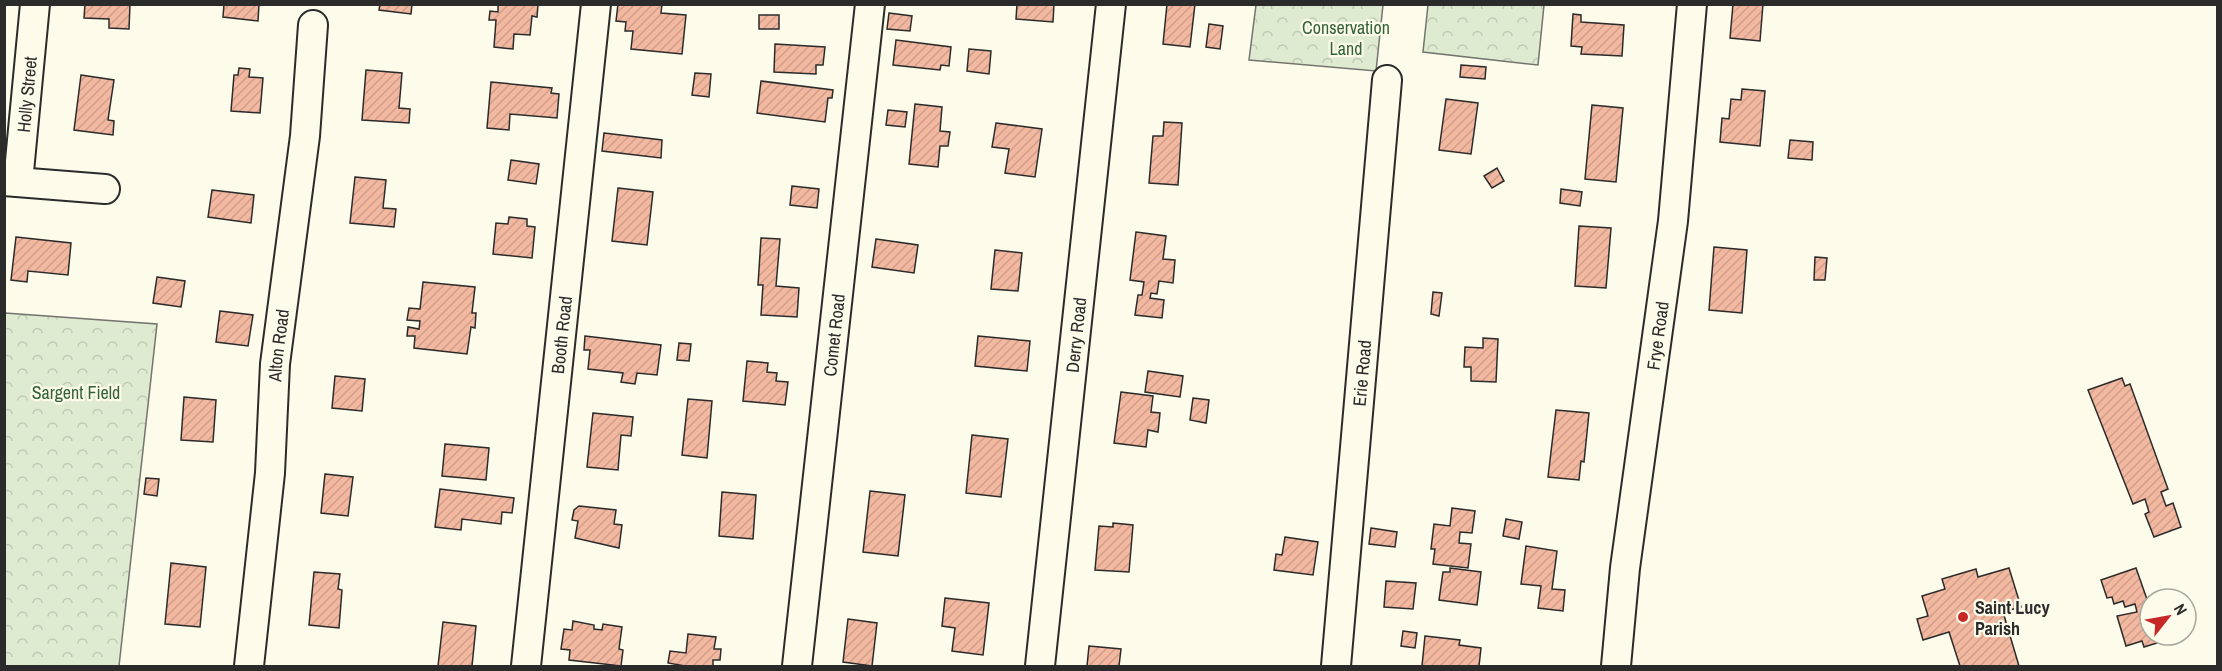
<svg xmlns="http://www.w3.org/2000/svg" width="2222" height="671" font-family="'Archivo Narrow',sans-serif">
<defs>
<pattern id="forest-crowns" width="20" height="18" patternUnits="userSpaceOnUse" patternTransform="scale(1.5)"><rect width="20" height="18" fill="#deebd1"/><path d="M2 6a3 3 0 1 1 6 0M12 15a3 3 0 1 1 6 0" fill="none" stroke="#bfcab4"/></pattern>
<pattern id="building-hatch" width="6" height="6" patternUnits="userSpaceOnUse" patternTransform="scale(1.5)"><rect width="6" height="6" fill="#f2b8a0"/><path d="M-1 1l2-2M0 6l6-6M5 7l2-2" fill="none" stroke="#d09e8a"/></pattern>
</defs>
<rect width="100%" height="100%" fill="#fdfbea"/>
<g fill="url(#forest-crowns)" stroke="#74746e" stroke-width="1.5">
<path d="M1256 5H1383L1376 71 1249 60Z"/>
<path d="M1428 5H1544L1538 65 1423 52Z"/>
<path d="M5 313 157 324 119 666H5Z"/>
</g>
<g fill="url(#building-hatch)" stroke="#2b2b2b" stroke-width="1.5">
<path d="M85 4H130L129 29 109 28V19L84 18Z"/>
<path d="M224 4H259L258 21 223 17Z"/>
<path d="M380 4H412L411 14 379 10Z"/>
<path d="M498 4H538L537 17 532 16 530 35 514 34 513 49 494 47 496 20H489L490 11 498 12Z"/>
<path d="M618 4H662L661 13 686 15 682 54 631 49 633 31H625L626 22 616 21Z"/>
<path d="M1017 4H1054L1053 22 1016 19Z"/>
<path d="M1167 4H1195L1190 47 1163 44Z"/>
<path d="M1733 4H1763L1760 41 1730 38Z"/>
<path d="M889 13 912 16 910 31 887 29Z"/>
<path d="M1573 14 1581 15V22L1624 25 1622 56 1581 54 1582 47 1571 46Z"/>
<rect x="759" y="15" width="20" height="14"/>
<path d="M1209 24 1223 26 1220 49 1206 47Z"/>
<path d="M896 40 951 47 949 66 941 65 940 70 893 65Z"/>
<path d="M775 44 825 47 823 65H816V74L774 72Z"/>
<path d="M969 49 991 51 989 74 967 71Z"/>
<path d="M1461 65 1486 67 1485 79 1460 77Z"/>
<path d="M239 68 250 69 249 77 263 78 260 113 231 111 234 75H238Z"/>
<path d="M366 70 402 73 399 108 410 109 409 123 362 120Z"/>
<path d="M695 73 711 74 709 97 692 95Z"/>
<path d="M81 75 114 80 108 120 114 121 113 135 74 130Z"/>
<path d="M761 81 833 90 832 98H828L825 122 757 113Z"/>
<path d="M491 82 552 88 551 93 559 94 557 118 510 114 509 130 487 128Z"/>
<path d="M1742 89 1765 91 1760 146 1720 142 1722 118 1729 119 1731 99 1741 100Z"/>
<path d="M1446 99 1478 103 1471 154 1439 150Z"/>
<path d="M915 104 942 107 940 131 950 132 948 146H940L938 167 909 164Z"/>
<path d="M1592 105 1623 108 1616 182 1585 179Z"/>
<path d="M888 110 907 112 905 127 886 125Z"/>
<path d="M1164 122 1182 123 1178 185 1149 183 1153 136H1163Z"/>
<path d="M996 123 1042 129 1035 177 1005 173 1009 149 992 147Z"/>
<path d="M604 133 662 140 661 158 602 151Z"/>
<path d="M1790 140 1813 142 1812 160 1788 158Z"/>
<path d="M511 160 539 164 536 184 508 180Z"/>
<path d="M1497 168 1504 181 1492 188 1484 176Z"/>
<path d="M355 177 386 180 383 208 396 209 394 227 350 223Z"/>
<path d="M792 186 819 189 817 208 790 205Z"/>
<path d="M618 188 653 192 647 245 612 241Z"/>
<path d="M1561 189 1582 192 1580 206 1560 203Z"/>
<path d="M212 190 254 195 251 223 208 217Z"/>
<path d="M509 217 527 219V226L535 227 532 258 493 254 496 223 508 224Z"/>
<path d="M1579 226 1611 228 1606 288 1575 286Z"/>
<path d="M1136 232 1166 236 1163 259 1175 260 1173 283 1159 281 1157 294 1151 293 1150 298 1164 300 1162 318 1135 315 1138 295H1142L1144 282 1130 280Z"/>
<path d="M16 237 71 243 68 275 28 271 27 282 11 280Z"/>
<path d="M761 238 780 239 776 286 799 288 797 317 761 315 763 285H758Z"/>
<path d="M876 239 918 245 914 273 872 267Z"/>
<path d="M1714 247 1747 250 1742 313 1709 310Z"/>
<path d="M995 250 1022 253 1018 291 991 289Z"/>
<path d="M1815 257 1827 258 1825 280H1814Z"/>
<path d="M157 277 185 281 181 307 153 303Z"/>
<path d="M423 282 475 287 472 313H476L475 328 471 327 467 354 414 348 415 336H407L408 327 419 329 420 321 407 320 409 308 420 309Z"/>
<path d="M1433 292 1442 293 1439 316 1431 314Z"/>
<path d="M220 311 253 315 248 346 216 342Z"/>
<path d="M585 336 661 345 657 375 637 373 635 384 621 382 623 373 588 369 590 350H584Z"/>
<path d="M978 336 1030 341 1027 371 975 366Z"/>
<path d="M1483 338 1498 339 1496 382 1471 381V367H1464L1465 347 1483 348Z"/>
<path d="M679 343 691 344 689 361 677 360Z"/>
<path d="M747 361 768 363 767 372 777 373 776 381 788 382 785 405 743 401Z"/>
<path d="M1148 371 1183 376 1180 397 1145 392Z"/>
<path d="M335 376 365 379 362 411 332 408Z"/>
<path d="M2122 378 2125 386 2130 384 2168 489 2161 492 2166 506 2173 503 2181 527 2154 537 2145 514 2149 512 2145 499 2133 504 2088 390Z"/>
<path d="M1121 392 1153 396 1151 412 1160 413 1158 432 1148 430 1146 447 1114 443Z"/>
<path d="M184 397 216 400 213 442 181 440Z"/>
<path d="M1193 398 1209 400 1206 423 1190 420Z"/>
<path d="M688 399 712 401 707 458 682 455Z"/>
<path d="M1556 410 1589 413 1584 462 1581 461 1579 480 1548 477Z"/>
<path d="M593 413 633 417 631 436 621 435 618 470 587 467Z"/>
<path d="M972 435 1008 439 1001 497 966 493Z"/>
<path d="M445 444 489 448 486 480 442 476Z"/>
<path d="M325 474 353 477 348 516 321 513Z"/>
<path d="M146 478 159 479 157 496 144 494Z"/>
<path d="M440 489 514 498 512 513 502 512 501 524 462 519 461 530 435 527Z"/>
<path d="M870 491 905 495 898 556 863 552Z"/>
<path d="M722 492 756 495 753 539 719 536Z"/>
<path d="M579 506 616 510 614 524 622 525 619 548 575 538 578 521 572 520 574 510Z"/>
<path d="M1452 508 1475 511 1472 533 1460 532 1459 543 1471 544 1468 568 1433 564 1435 549H1431L1434 524 1450 526Z"/>
<path d="M1506 519 1522 522 1519 539 1503 536Z"/>
<path d="M1113 523 1133 525 1129 572 1095 570 1099 526 1113 527Z"/>
<path d="M1371 528 1397 532 1395 547 1369 544Z"/>
<path d="M1285 537 1318 542 1313 575 1274 570 1276 554 1282 555Z"/>
<path d="M1526 546 1557 551 1552 589 1565 590 1563 611 1538 608 1541 586 1521 584Z"/>
<path d="M171 563 206 567 200 627 165 624Z"/>
<path d="M1450 568 1481 572 1477 605 1439 600 1443 572H1450Z"/>
<path d="M2009 568 2021 607 2003 612 2019 666H1960L1949 632 1923 640 1917 619 1928 616 1922 596 1945 589 1942 579 1976 569 1978 577Z"/>
<path d="M2136 568 2150 608V635H2158L2160 642 2144 647 2142 641 2126 646 2117 616 2137 612 2135 604 2125 607 2123 601 2114 604 2112 597 2107 598 2101 580Z"/>
<path d="M314 572 340 574 338 589 342 590 339 628 309 625Z"/>
<path d="M1386 581 1416 583 1413 609 1384 607Z"/>
<path d="M945 598 989 603 983 655 952 651 955 628 942 626Z"/>
<path d="M848 619 877 623 872 666 843 662Z"/>
<path d="M573 621 594 625V629L602 630 603 624 622 627 619 649 623 650 621 666 569 660 570 650 561 649 564 629 572 630Z"/>
<path d="M443 622 476 626 472 666H438Z"/>
<path d="M1403 631 1417 633 1415 648 1401 646Z"/>
<path d="M688 634 716 637 714 649H721L720 660H713V666H685L668 663 670 651 686 653Z"/>
<path d="M1425 636 1460 640 1459 645 1481 648 1479 666H1422Z"/>
<path d="M1089 646 1121 649 1119 666H1087Z"/>
</g>
<g fill="none" stroke-linecap="round" stroke-linejoin="round">
<defs>
<g id="minor">
<path d="M4 181 105 189"/>
<path id="s1" d="M18 182 35 4"/>
<path id="s2" d="M249 666 270 473 275 364 305 136 313 25"/>
<path id="s3" d="M526 666 596 4"/>
<path id="s4" d="M797 666 870 4"/>
<path id="s5" d="M1040 666 1111 4"/>
<path id="s6" d="M1336 666 1387 80"/>
<path id="s7" d="M1616 666 1625 568 1673 221 1692 4"/>
</g>
</defs>
<use href="#minor" stroke="#2b2b2b" stroke-width="32"/>
<use href="#minor" stroke="#fdfbea" stroke-width="28"/>
</g>
<circle fill="#c62828" stroke="#fdfbea" stroke-width="2" cx="1963" cy="617" r="6"/>
<g text-anchor="middle" dominant-baseline="central" stroke-width="4.5" stroke-linejoin="round" paint-order="stroke">
<g font-size="18" fill="#34623c" stroke="#fdfbea">
<text x="1346" y="27">Conservation<tspan x="1346" dy="21">Land</tspan></text>
<text x="76" y="392">Sargent Field</text>
</g>
<g font-size="18" fill="#2b2b2b" stroke="#fdfbea">
<text stroke="none"><textPath href="#s1" startOffset="88">Holly Street</textPath></text>
<text stroke="none"><textPath href="#s3" startOffset="333">Booth Road</textPath></text>
<text stroke="none"><textPath href="#s4" startOffset="333">Comet Road</textPath></text>
<text stroke="none"><textPath href="#s5" startOffset="333">Derry Road</textPath></text>
<text stroke="none"><textPath href="#s7" startOffset="333">Frye Road</textPath></text>
<text stroke="none"><textPath href="#s2" startOffset="322">Alton Road</textPath></text>
<text stroke="none"><textPath href="#s6" startOffset="294">Erie Road</textPath></text>
</g>
<g font-size="18" font-weight="bold" fill="#2b2b2b" stroke="#fdfbea" text-anchor="start">
<text x="1975" y="607">Saint Lucy<tspan x="1975" dy="21">Parish</tspan></text>
</g>
</g>
<rect width="2222" height="671" fill="none" stroke="#2b2b2b" stroke-width="12"/>
<g transform="translate(2168 617) rotate(59)"><circle r="28" fill="#fdfbea" stroke="#a9a89e" stroke-width="1.5"/>
<path d="M0-4.5L10 22L0 15L-10 22Z" fill="#c62828"/>
<text y="-9" font-size="16" font-weight="bold" text-anchor="middle" fill="#2b2b2b">N</text>
</g>
</svg>
